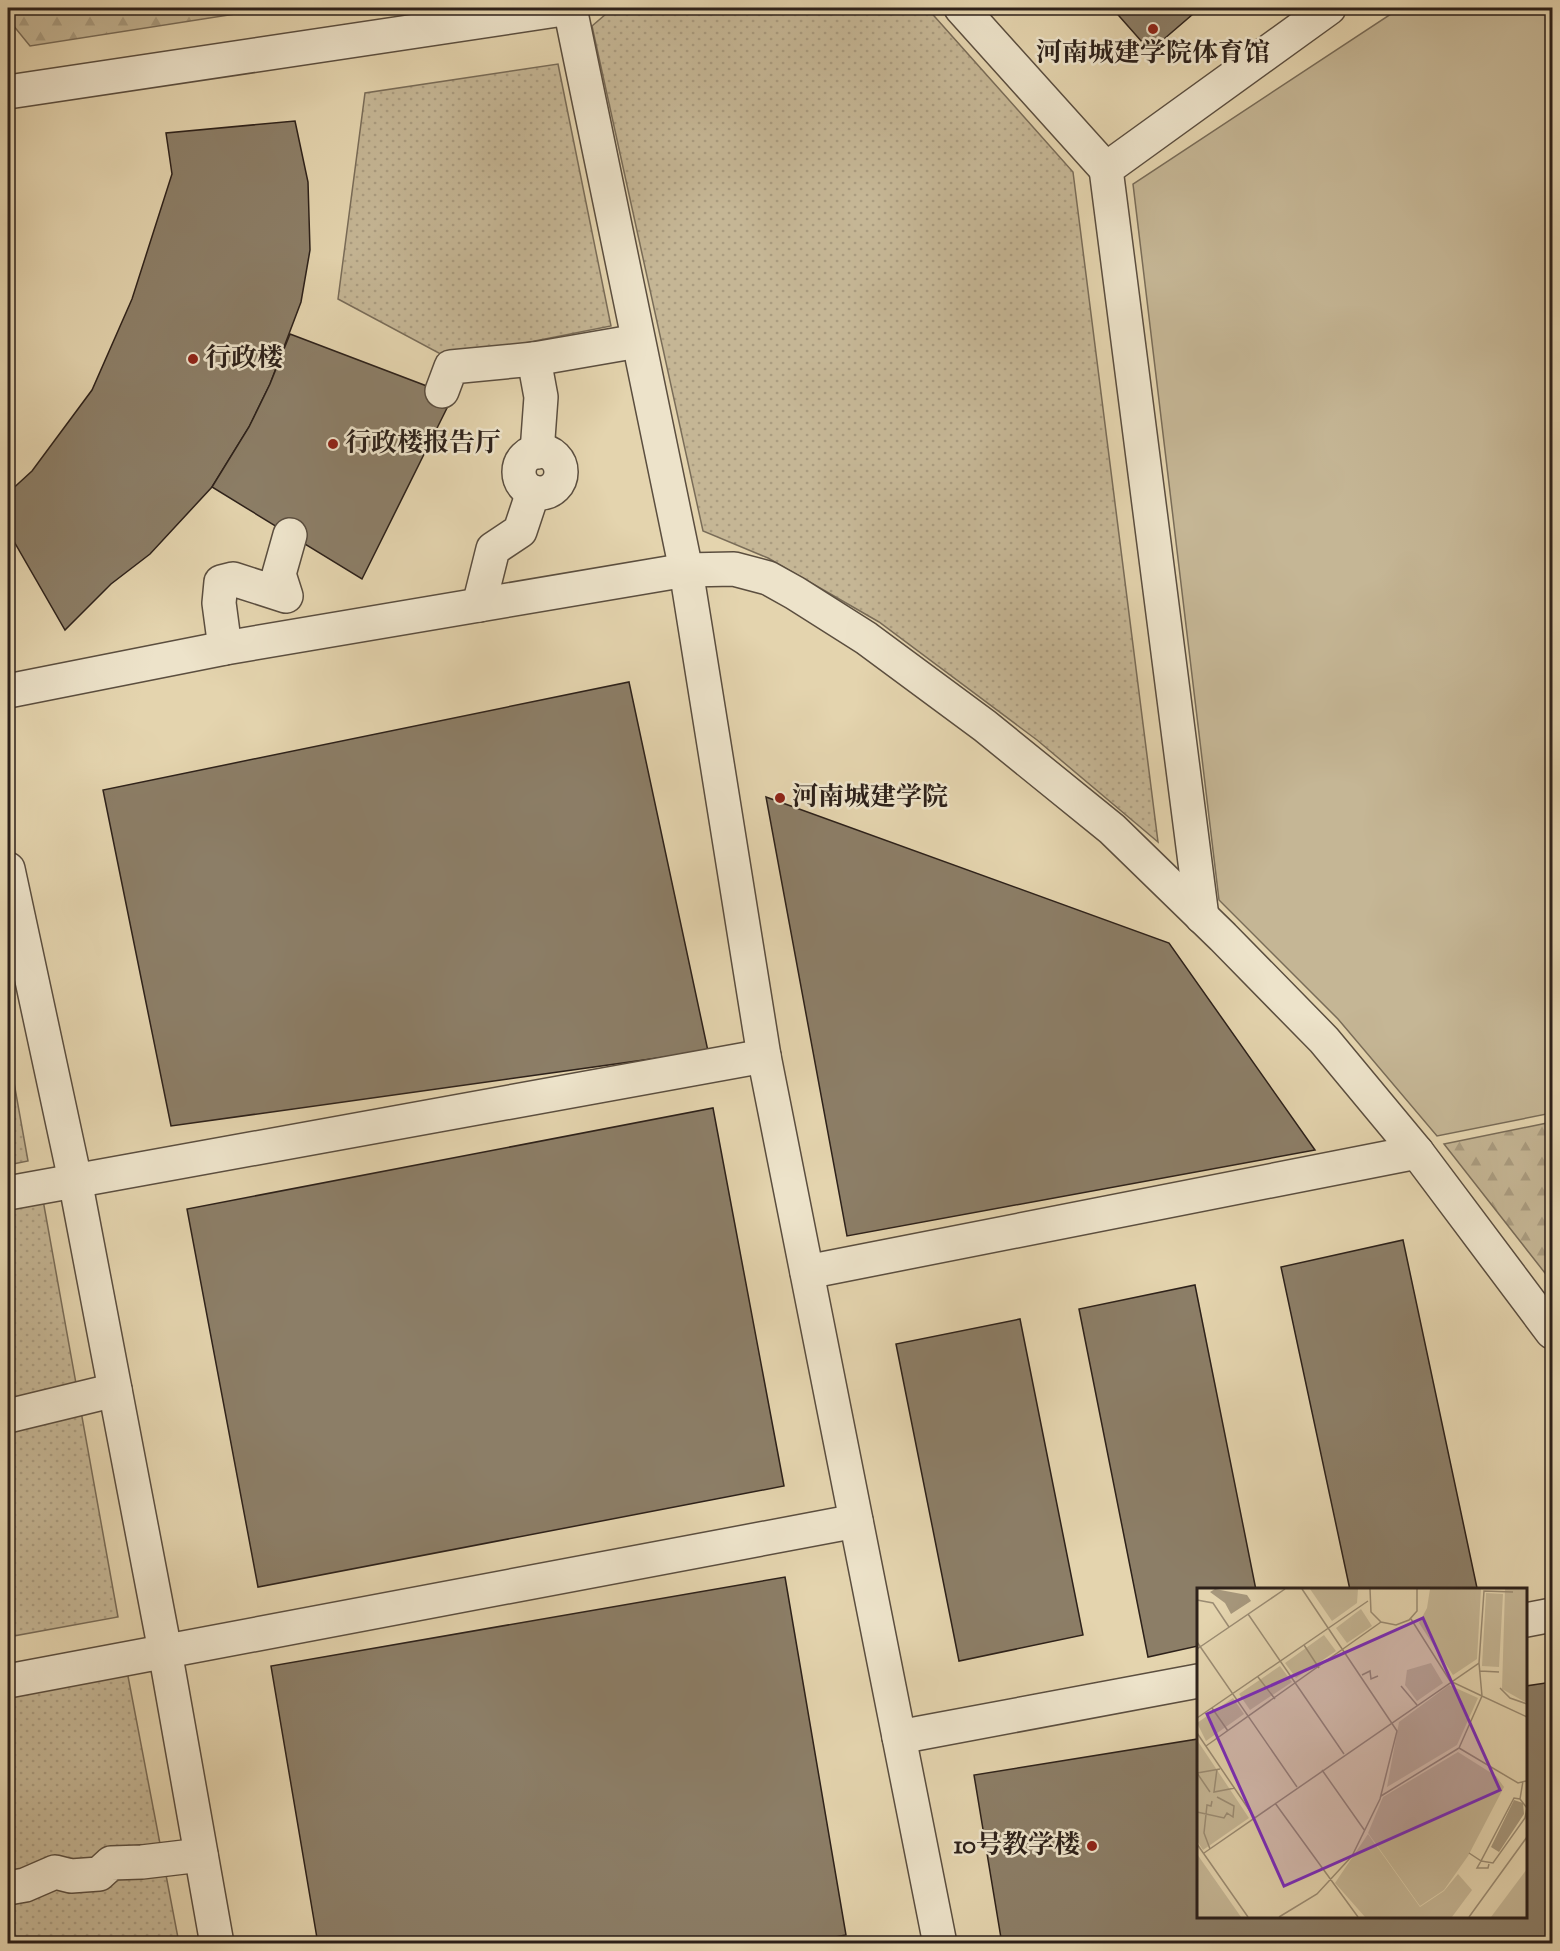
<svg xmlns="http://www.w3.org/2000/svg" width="1560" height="1951" font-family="'Sorts Mill Goudy','Noto Serif SC',serif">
<defs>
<pattern id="grass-dots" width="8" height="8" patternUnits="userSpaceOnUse" patternTransform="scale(1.5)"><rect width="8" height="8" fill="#c5b695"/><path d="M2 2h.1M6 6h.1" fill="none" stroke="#aa9c80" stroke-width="1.8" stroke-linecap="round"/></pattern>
<pattern id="forest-firs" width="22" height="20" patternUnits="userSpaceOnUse" patternTransform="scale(1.5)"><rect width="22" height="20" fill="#c5b695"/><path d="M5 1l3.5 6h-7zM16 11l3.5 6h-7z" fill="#aa9c80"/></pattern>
</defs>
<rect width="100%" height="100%" fill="#e4d4ae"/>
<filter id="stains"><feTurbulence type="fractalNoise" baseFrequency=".00333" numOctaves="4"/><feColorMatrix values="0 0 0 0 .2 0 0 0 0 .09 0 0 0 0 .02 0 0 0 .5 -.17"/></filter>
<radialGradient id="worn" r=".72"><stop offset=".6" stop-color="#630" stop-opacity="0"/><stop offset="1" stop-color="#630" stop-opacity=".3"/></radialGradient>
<g fill="url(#grass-dots)" stroke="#796c58" stroke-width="1.5">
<path d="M613 8H927L1073 172 1158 842 1037 740 879 622 768 558 703 531 592 26Z"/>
<path d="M558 64 611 326 448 358 338 299 365 93Z"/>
<path d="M8 1049 28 1161 8 1165Z"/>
<path d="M43 1200 118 1617 8 1637V1209Z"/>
<path d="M127 1671 179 1943H13L8 1916V1693Z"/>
</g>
<g fill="url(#forest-firs)" stroke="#796c58" stroke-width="1.5">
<path d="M8 8H274L30 46 8 19Z"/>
<path d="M1552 1122V1282L1444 1144Z"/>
</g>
<path fill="#c5b695" stroke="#796c58" stroke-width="1.5" d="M1400 8H1552V1113L1437 1136 1338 1019 1219 900 1133 184Z"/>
<g fill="#8c7e67" stroke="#2d211a" stroke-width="1.5">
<path d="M1112 8H1200L1150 51Z"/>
<path d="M295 121 308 182 310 250 301 302 270 384 249 427 212 487 150 554 111 584 65 630 8 531V493L32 471 92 390 132 299 172 174 166 133Z"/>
<path d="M290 334 453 396 362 579 212 487 249 427 270 384Z"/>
<path d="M629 682 708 1051 171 1126 103 790Z"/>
<path d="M766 797 1169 943 1315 1150 847 1236Z"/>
<path d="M713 1108 784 1486 258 1587 187 1209Z"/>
<path d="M1403 1240 1477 1588 1468 1590H1350L1281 1267Z"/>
<path d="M1195 1285 1256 1590H1198V1646L1148 1657 1079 1309Z"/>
<path d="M1020 1319 1083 1635 959 1661 896 1344Z"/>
<path d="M785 1577 846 1935 795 1944H318L271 1666Z"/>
<path d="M1552 1682V1944H1002L974 1775 1198 1739V1916H1526V1686Z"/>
</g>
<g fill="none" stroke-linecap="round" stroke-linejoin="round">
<defs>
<g id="street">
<path d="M570 8 686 570 764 1056 940 1944"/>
<path d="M961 8 1106 169"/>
<path d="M8 92 570 8"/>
<path d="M534 359 541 397 537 452"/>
<path d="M442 391 451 367 534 359 638 341"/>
<circle cx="540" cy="472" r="21"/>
<path d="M479 605 493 549 520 531 533 492"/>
<path d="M225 648 219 603 221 582 233 579 286 596 279 574 290 535"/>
<path d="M8 691 225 648 686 570 734 569 768 578 795 593 866 638 985 726 1112 829 1223 937 1324 1040 1417 1152 1552 1332"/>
<path d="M8 869 75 1180 165 1651 217 1944"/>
<path d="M1202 917 1106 169 1329 8"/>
<path d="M8 1193 764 1056"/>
<path d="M807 1272 1417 1152"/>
<path d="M8 1416 115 1390"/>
<path d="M1526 1620 1552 1615"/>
<path d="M8 1681 856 1521"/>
<path d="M899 1737 1198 1681"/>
<path d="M8 1888 25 1885 55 1872 71 1876 99 1874 111 1863 142 1862 201 1855"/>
</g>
</defs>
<use href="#street" stroke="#5b4e3f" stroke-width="36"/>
<use href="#street" stroke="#ede3ca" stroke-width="33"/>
</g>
<g fill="#8f2418" stroke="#ede3ca" stroke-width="2">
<circle cx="1153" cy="29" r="6"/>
<circle cx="193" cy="359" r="6"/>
<circle cx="333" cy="444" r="6"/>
<circle cx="780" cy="798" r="6"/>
<circle cx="1092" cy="1846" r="6"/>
</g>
<g text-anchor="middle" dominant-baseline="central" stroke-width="5" stroke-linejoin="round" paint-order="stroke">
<g font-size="26" font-weight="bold" fill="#2d211a" stroke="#ede3ca" text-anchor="start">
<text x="1153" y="54" text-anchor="middle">河南城建学院体育馆</text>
<text x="205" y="359">行政楼</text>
<text x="345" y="444">行政楼报告厅</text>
<text x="792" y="798">河南城建学院</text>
<text x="1080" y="1846" text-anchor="end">10号教学楼</text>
</g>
</g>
<g transform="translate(1197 1588)">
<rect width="330" height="330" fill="#e4d4ae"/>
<path d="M113 1H161L160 15 135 33ZM289 5 306 6 302 79 285 78ZM164 21 175 38 150 55 139 40ZM127 47 139 63 99 90 88 75ZM234 75 246 95 220 113 208 97 210 82ZM83 78 95 94 53 122 42 106ZM252 97 281 110 260 157 190 199 202 134ZM36 110 47 126 9 153 0 135ZM0 152 52 230 6 262 0 253Z" fill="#c5b695"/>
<path d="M233 1H284L280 71 256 87 222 35 230 20ZM171 246 223 319 247 303 261 286 275 302 255 329H168L138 295ZM0 266 44 329H0Z" fill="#c5b695"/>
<path d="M330 281V329H294Z" fill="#c5b695"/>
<path d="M308 1H330V115L305 101ZM261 164 299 188 307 199 271 268 247 302 223 318 171 245 186 209Z" fill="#c5b695"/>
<path d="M18 1 50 7 54 13 34 26 28 15 13 4ZM317 212 326 215 327 226 302 264 294 259Z" fill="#a6977c"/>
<path fill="none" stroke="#9b8c73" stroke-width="1.5" d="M173 1 174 24 184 34 199 37 212 32 220 23V1M0 12 16 15 32 39M51 26 147 166M214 31 253 93 285 108M0 54 100 199M107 57 122 80M0 61 88 1M282 75 285 108M283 83 302 84M165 87 173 83 174 91 181 88M61 89 78 111M204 98 220 117M303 100 313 110 330 116M15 120 31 143M0 130 171 13M0 145 57 229M9 158 184 34M262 160 285 108 330 129M20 181 17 204 38 200M125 182 168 243M0 185 23 181M0 185 13 204M184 208 262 160 321 195 329 193M323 211 317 210 284 273 296 275 328 230 330 220 323 211 326 193M78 215 161 329M0 224 27 230 30 225 36 229 37 218 20 209M0 256 51 329M13 261 7 245 10 217 14 218 15 213M7 265 282 75 287 3 316 4M272 265 284 273 280 280H291L292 276M82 329 120 306 155 268 183 211 200 143 105 1M272 329 330 249"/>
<path fill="#7b2cbf" fill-opacity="0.15" stroke="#7b2cbf" stroke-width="3" d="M226 30 303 202 87 298 10 126Z"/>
<rect width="330" height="330" fill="none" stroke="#2d211a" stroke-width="3"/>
</g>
<rect width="1560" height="1951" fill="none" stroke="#e4d4ae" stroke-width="30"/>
<rect x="9" y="9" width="1542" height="1933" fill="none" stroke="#2d211a" stroke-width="3"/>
<rect x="15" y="15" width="1530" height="1921" fill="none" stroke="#2d211a" stroke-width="1.5"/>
<rect width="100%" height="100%" filter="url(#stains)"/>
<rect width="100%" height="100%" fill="url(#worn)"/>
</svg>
